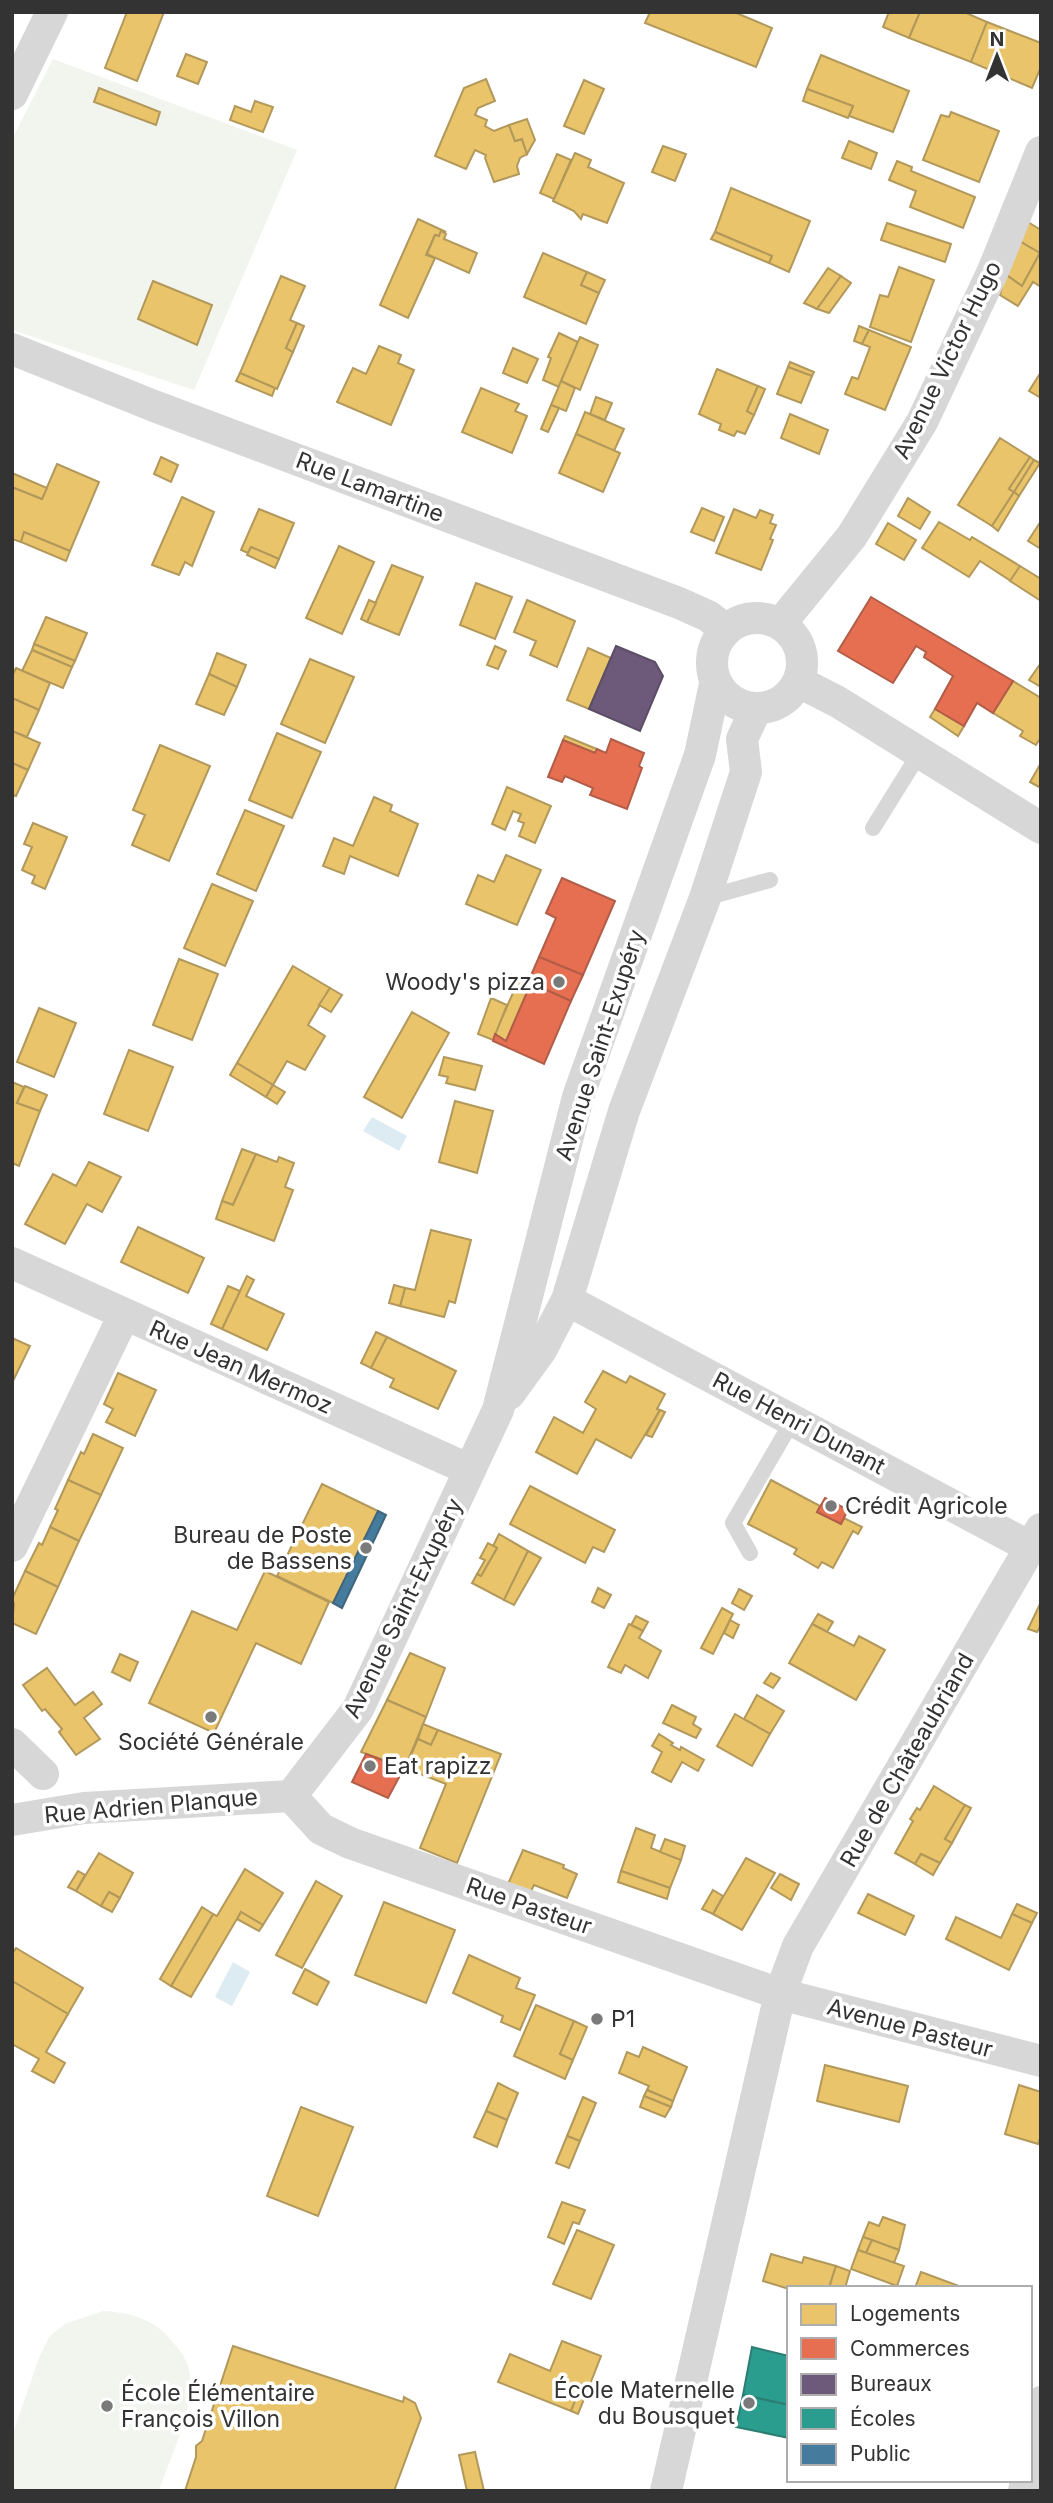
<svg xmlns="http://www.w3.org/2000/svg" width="1053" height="2503" font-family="Inter,sans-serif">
<rect width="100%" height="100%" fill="#fff"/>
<g fill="#f1f5ed">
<path d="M53 59 297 150 194 390 12 330V139Z"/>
<path d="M103 2311C127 2312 149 2318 167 2335 175 2345 184 2354 188 2366 199 2401 170 2457 159 2491H12V2436L39 2358 49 2337 65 2324Z"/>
</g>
<g fill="#ddebf3">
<path d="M372 1117 407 1136 399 1151 363 1131Z"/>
<path d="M233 1962 250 1972 232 2006 215 1997Z"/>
</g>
<g fill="#e9c46a" stroke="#b2985a" stroke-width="2">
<path d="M127 12H164L137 81 105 68Z"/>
<path d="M650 12H734L772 28 756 67 645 23Z"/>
<path d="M889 12H920L909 38 883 27Z"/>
<path d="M920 12H964L987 22 971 62 909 38Z"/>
<path d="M987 22 1041 43V67L1032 88 971 62Z"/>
<path d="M186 54 207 62 198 84 177 76Z"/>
<path d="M821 55 909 91 893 132 849 116 853 106 807 89Z"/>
<path d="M486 79 495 101 478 108 475 115 487 120 485 126 494 131 509 125 515 141 522 139 527 154 520 158 517 166 519 174 494 182 485 158 486 155 475 150 466 169 435 156 464 88Z"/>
<path d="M584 80 604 89 584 134 564 126Z"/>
<path d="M99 88 160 112 156 125 94 102Z"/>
<path d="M807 89 853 106 848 118 803 101Z"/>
<path d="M255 101 273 107 263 132 230 120 235 106 251 112Z"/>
<path d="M951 112 999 131 979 182 923 160 941 115 949 117Z"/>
<path d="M527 119 535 140 527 154 522 139 515 141 509 125Z"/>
<path d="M849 141 877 153 871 169 842 158Z"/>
<path d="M663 146 686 154 675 181 652 172Z"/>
<path d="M575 153 591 160 588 167 624 183 607 223 583 214 581 219 574 211 553 201Z"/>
<path d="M557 154 571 160 554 199 540 193Z"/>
<path d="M897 161 912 167 911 171 975 197 963 228 910 207 916 191 889 180Z"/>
<path d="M731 188 810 221 789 272 769 263 772 256 715 232Z"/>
<path d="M418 219 446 232 441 231 439 236 435 235 426 255 435 258 408 318 380 305Z"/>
<path d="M1023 219 1041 230V254L1016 239Z"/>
<path d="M887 223 951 244 945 262 881 240Z"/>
<path d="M441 231 446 234 444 239 477 253 469 273 427 254 435 235 439 236Z"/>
<path d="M715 232 772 256 769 263 711 239Z"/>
<path d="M1016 239 1040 253 1022 286 1005 274Z"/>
<path d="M543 253 587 272 581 285 599 293 586 324 524 297Z"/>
<path d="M1040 253 1041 287 1033 282 1018 306 1000 295 1005 274 1022 286Z"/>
<path d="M899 267 934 280 911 342 870 327 880 295 888 297Z"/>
<path d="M828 268 841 276 817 309 804 303Z"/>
<path d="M587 272 605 280 599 293 581 285Z"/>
<path d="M281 276 305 286 290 320 297 323 286 348 293 352 277 389 240 373Z"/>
<path d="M841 276 851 283 829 313 817 309Z"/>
<path d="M153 281 212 305 197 345 138 319Z"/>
<path d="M297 323 304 326 293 352 286 348Z"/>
<path d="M859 326 869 330 862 344 854 341Z"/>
<path d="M869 330 911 347 885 410 845 394 852 377 858 379 870 347 862 344Z"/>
<path d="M559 333 578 342 559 387 543 380 551 358 548 357Z"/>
<path d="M580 337 598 345 580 390 561 381Z"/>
<path d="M379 346 401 355 398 363 414 370 391 425 337 402 353 368 366 374Z"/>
<path d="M513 348 538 359 527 383 503 373Z"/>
<path d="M790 362 814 372 812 376 788 367Z"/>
<path d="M788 367 812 376 801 403 777 394Z"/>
<path d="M717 369 758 386 747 411 754 415 745 434 737 431 734 436 719 430 721 424 699 414Z"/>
<path d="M1041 372V398L1029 391Z"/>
<path d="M240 373 275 388 272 396 236 381Z"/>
<path d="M561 381 575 388 566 411 551 405Z"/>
<path d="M758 386 765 389 754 415 747 411Z"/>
<path d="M481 388 519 404 515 411 527 416 512 453 462 432Z"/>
<path d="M596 397 612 403 605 420 590 414Z"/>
<path d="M551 405 559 408 548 432 541 429Z"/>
<path d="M585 412 624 429 614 451 576 434Z"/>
<path d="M790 414 828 430 819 454 781 438Z"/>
<path d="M576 434 620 453 603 492 559 473Z"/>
<path d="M1000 438 1030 457 1009 489 1014 492 992 526 958 505Z"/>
<path d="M161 457 178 465 171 482 154 474Z"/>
<path d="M1030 457 1034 460 1014 492 1009 489Z"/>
<path d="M1034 460 1040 463 1019 496 1014 492Z"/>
<path d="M57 464 99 482 70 551 24 532 21 542 12 539V487L42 499Z"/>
<path d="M12 473 47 488 42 499 12 487Z"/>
<path d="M1014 492 1019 496 998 531 992 526Z"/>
<path d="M182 497 214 512 192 566 185 562 179 575 152 565Z"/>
<path d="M908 498 930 512 920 529 898 516Z"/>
<path d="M702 508 724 517 714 541 691 532Z"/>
<path d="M259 509 294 523 279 559 251 547 248 553 241 550Z"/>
<path d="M734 509 756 518 760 510 773 515 770 523 776 525 770 539 773 540 761 570 716 553Z"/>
<path d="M1041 521V549L1028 541Z"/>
<path d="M939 522 970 540 972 537 1020 566 1011 581 980 561 969 577 922 548Z"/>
<path d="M888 523 916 540 904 560 876 544Z"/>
<path d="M24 532 70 551 66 561 21 542Z"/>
<path d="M339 546 374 562 342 634 306 618Z"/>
<path d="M251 547 279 559 275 568 247 555Z"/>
<path d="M392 565 423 577 399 635 367 622Z"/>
<path d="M1020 566 1041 579V601L1010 581Z"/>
<path d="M476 583 512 597 495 639 460 625Z"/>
<path d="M369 600 376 603 367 622 361 619Z"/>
<path d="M527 600 575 621 557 667 530 655 536 641 514 632Z"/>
<path d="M46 617 87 633 75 661 34 644Z"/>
<path d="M34 644 75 661 72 667 32 650Z"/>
<path d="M495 646 506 651 498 669 487 665Z"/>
<path d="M588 648 611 658 589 709 567 700Z"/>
<path d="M32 650 72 667 63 688 22 671Z"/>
<path d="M217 653 246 665 237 687 209 674Z"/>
<path d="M310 659 354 677 325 743 281 724Z"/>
<path d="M1041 663V687L1029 680Z"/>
<path d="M16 668 50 683 39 710 12 698V676Z"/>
<path d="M209 674 237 687 224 715 196 704Z"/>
<path d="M1013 681 1041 698V737L1036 745 1020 736 1023 731 993 713Z"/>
<path d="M12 698 39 710 27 737 12 731Z"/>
<path d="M935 709 964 726 958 736 930 717Z"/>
<path d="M12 731 40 743 28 770 12 763Z"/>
<path d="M277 733 321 752 292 818 249 800Z"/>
<path d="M565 736 597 749 595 753 563 740Z"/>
<path d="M160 745 210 766 169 861 132 845 145 815 133 810Z"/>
<path d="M12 763 28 770 16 796 12 795Z"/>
<path d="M1041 763V788L1030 782Z"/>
<path d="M507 787 551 806 535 843 519 836 524 823 518 821 521 814 513 811 505 830 492 824Z"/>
<path d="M374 797 392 805 390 811 418 824 398 876 350 856 344 874 323 866 334 838 353 846Z"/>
<path d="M245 810 284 826 256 891 217 874Z"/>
<path d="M33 823 67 837 45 889 32 883 35 876 22 870 32 847 24 844Z"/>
<path d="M506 855 541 870 517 925 466 904 478 875 494 882Z"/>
<path d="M212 884 253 901 225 966 184 948Z"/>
<path d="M179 959 218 974 192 1040 153 1025Z"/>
<path d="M293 966 330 988 308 1025 325 1036 305 1070 287 1061 273 1085 237 1063Z"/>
<path d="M519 979 531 983 506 1041 495 1034Z"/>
<path d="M330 988 342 995 331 1012 319 1005Z"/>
<path d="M491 998 507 1005 493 1040 478 1034Z"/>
<path d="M39 1008 76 1023 54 1077 17 1062Z"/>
<path d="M412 1012 449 1033 402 1118 364 1097Z"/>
<path d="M129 1050 173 1067 148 1131 104 1114Z"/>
<path d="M444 1057 482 1066 475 1090 446 1083 448 1077 439 1075Z"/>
<path d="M237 1063 273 1085 266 1097 230 1075Z"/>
<path d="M12 1082 24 1087 17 1103 40 1111 19 1166 12 1163Z"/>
<path d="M273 1085 285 1092 277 1104 266 1097Z"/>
<path d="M25 1086 47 1095 40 1111 17 1103Z"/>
<path d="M455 1101 493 1111 477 1173 439 1162Z"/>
<path d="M242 1149 256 1154 233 1205 222 1201Z"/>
<path d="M256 1154 277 1162 279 1157 294 1163 285 1187 293 1190 274 1241 216 1219 222 1201 233 1205Z"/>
<path d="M89 1162 121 1177 102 1212 87 1204 65 1244 25 1224 53 1174 76 1186Z"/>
<path d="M138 1227 204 1258 188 1293 121 1262Z"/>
<path d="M431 1230 471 1240 455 1303 449 1301 444 1317 400 1306 405 1288 415 1290Z"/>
<path d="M247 1276 254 1280 246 1296 284 1314 267 1350 222 1329Z"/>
<path d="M394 1285 405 1288 400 1306 389 1303Z"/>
<path d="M228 1286 240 1291 222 1329 211 1324Z"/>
<path d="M376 1332 387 1337 371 1368 361 1363Z"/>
<path d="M387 1337 456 1371 438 1409 390 1387 394 1379 371 1368Z"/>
<path d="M12 1338 30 1346 12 1383Z"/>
<path d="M603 1371 626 1383 630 1376 665 1394 657 1409 660 1410 631 1458 596 1439 577 1474 536 1452 554 1417 583 1433 596 1409 585 1402Z"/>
<path d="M118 1373 156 1390 135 1436 106 1422 113 1409 104 1404Z"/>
<path d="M660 1410 665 1412 652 1437 646 1435Z"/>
<path d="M93 1434 123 1448 101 1495 68 1480 81 1452 84 1454Z"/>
<path d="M68 1480 101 1495 79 1541 50 1527 58 1510 55 1509Z"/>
<path d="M771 1480 820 1506 817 1512 841 1524 844 1518 862 1527 858 1534 853 1531 833 1568 822 1562 818 1568 794 1554 797 1549 748 1524Z"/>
<path d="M322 1484 378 1511 333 1603 277 1576Z"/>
<path d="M530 1486 615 1530 604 1552 593 1547 585 1563 510 1524Z"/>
<path d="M50 1527 79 1541 58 1587 25 1571 39 1543 42 1545Z"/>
<path d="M499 1534 528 1551 504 1600 472 1583 477 1574 481 1576 496 1550 497 1548 493 1546Z"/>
<path d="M488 1543 497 1548 481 1576 477 1574 485 1560 480 1558Z"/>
<path d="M528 1551 541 1558 514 1605 504 1600Z"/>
<path d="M25 1571 58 1587 36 1634 12 1623 14 1604 12 1599Z"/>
<path d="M265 1571 329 1602 301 1664 256 1643 214 1733 149 1703 192 1611 237 1630Z"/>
<path d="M598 1588 611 1595 604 1608 592 1602Z"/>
<path d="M739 1589 752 1596 744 1610 732 1603Z"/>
<path d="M1041 1602V1625L1037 1632 1028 1629Z"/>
<path d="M722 1608 733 1614 713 1654 701 1648Z"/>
<path d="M818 1614 833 1622 827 1632 812 1624Z"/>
<path d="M636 1616 648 1622 643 1631 631 1625Z"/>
<path d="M730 1620 739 1625 733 1638 724 1633Z"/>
<path d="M629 1624 643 1631 639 1638 661 1651 648 1678 625 1665 621 1673 608 1667Z"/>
<path d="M812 1624 854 1646 859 1636 885 1650 856 1700 789 1663Z"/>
<path d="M410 1653 445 1668 426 1717 387 1700Z"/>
<path d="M120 1654 138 1662 130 1681 112 1672Z"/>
<path d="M47 1668 75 1705 93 1692 102 1704 84 1718 100 1739 76 1755 59 1732 62 1729 45 1709 42 1711 23 1685Z"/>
<path d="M771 1673 780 1678 773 1688 764 1683Z"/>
<path d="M757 1695 784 1711 770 1734 744 1719Z"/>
<path d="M387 1700 426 1717 405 1768 361 1752Z"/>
<path d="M672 1705 696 1717 693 1724 701 1729 696 1738 663 1723Z"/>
<path d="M735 1714 770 1734 752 1766 717 1746Z"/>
<path d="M423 1724 438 1730 431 1745 418 1739Z"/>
<path d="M438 1730 501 1754 457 1863 420 1848 446 1784 405 1768 418 1739 431 1745Z"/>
<path d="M659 1734 673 1743 671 1745 680 1750 681 1747 704 1760 698 1771 682 1762 671 1782 652 1772 662 1752 652 1746Z"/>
<path d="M934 1786 965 1805 945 1839 952 1843 940 1863 921 1854 915 1864 895 1853 913 1821 910 1819 917 1808 920 1810Z"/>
<path d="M965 1805 971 1808 952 1843 945 1839Z"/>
<path d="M636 1828 655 1835 651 1848 681 1860 670 1888 621 1871Z"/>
<path d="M665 1839 685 1846 681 1860 660 1852Z"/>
<path d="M523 1850 564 1865 563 1868 577 1874 567 1898 534 1885 530 1893 508 1884Z"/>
<path d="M99 1853 133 1873 120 1898 109 1892 101 1906 76 1891Z"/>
<path d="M921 1854 940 1863 933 1875 915 1864Z"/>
<path d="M746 1858 775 1873 742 1930 713 1914Z"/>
<path d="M245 1869 283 1893 263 1925 241 1912 191 1997 171 1986 213 1914 217 1916Z"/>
<path d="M78 1871 85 1875 76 1891 68 1887Z"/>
<path d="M621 1871 670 1888 667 1899 618 1882Z"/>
<path d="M780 1874 799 1884 791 1900 771 1888Z"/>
<path d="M316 1881 342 1896 302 1968 276 1955Z"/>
<path d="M713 1890 723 1896 713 1914 702 1909Z"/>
<path d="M109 1892 120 1898 112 1912 101 1906Z"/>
<path d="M868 1894 914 1916 905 1935 858 1913Z"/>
<path d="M384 1902 455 1930 426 2003 355 1975Z"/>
<path d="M1017 1904 1037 1913 1032 1923 1012 1914Z"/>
<path d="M202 1907 213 1914 171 1986 160 1979Z"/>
<path d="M241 1912 263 1925 259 1931 237 1919Z"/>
<path d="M1012 1914 1032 1923 1009 1970 946 1939 956 1917 1001 1938Z"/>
<path d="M16 1948 83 1988 68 2014 12 1981V1954Z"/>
<path d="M469 1955 520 1978 516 1988 535 1995 520 2030 501 2022 503 2016 453 1993Z"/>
<path d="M305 1969 329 1982 317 2005 293 1993Z"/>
<path d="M12 1981 68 2014 46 2052 65 2063 54 2083 32 2071 39 2059 12 2044Z"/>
<path d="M536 2005 574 2021 560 2054 573 2060 565 2079 514 2056Z"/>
<path d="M574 2021 587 2027 573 2060 560 2054Z"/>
<path d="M643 2047 687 2067 673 2101 647 2090 649 2086 619 2073 627 2052 639 2057Z"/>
<path d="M825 2065 908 2086 899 2122 817 2101Z"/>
<path d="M498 2083 518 2093 507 2120 486 2111Z"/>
<path d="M1019 2085 1041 2092V2136L1038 2144 1005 2134Z"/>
<path d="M647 2090 673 2101 671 2107 644 2096Z"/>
<path d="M644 2096 671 2107 665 2117 640 2107Z"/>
<path d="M583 2097 596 2103 580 2141 567 2136Z"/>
<path d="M301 2107 353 2127 318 2216 267 2196Z"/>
<path d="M486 2111 507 2120 497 2147 474 2137Z"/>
<path d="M567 2136 580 2141 569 2168 556 2163Z"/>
<path d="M562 2202 585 2210 579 2224 573 2222 564 2244 548 2237Z"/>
<path d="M883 2217 905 2225 899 2250 863 2237 869 2222 879 2226Z"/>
<path d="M577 2230 614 2245 591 2299 553 2284Z"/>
<path d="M863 2237 872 2240 866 2253 858 2250Z"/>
<path d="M872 2240 899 2250 894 2263 866 2253Z"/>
<path d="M858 2250 904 2266 897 2286 851 2269Z"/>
<path d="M771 2254 802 2263 804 2257 836 2266 829 2288 789 2289 763 2281Z"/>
<path d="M836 2266 850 2271 845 2288H829Z"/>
<path d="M921 2272 959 2286 958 2288H915Z"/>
<path d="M562 2341 601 2356 589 2387 582 2384 571 2411 498 2382 510 2354 550 2371Z"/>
<path d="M233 2346 403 2402 404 2397 415 2403 421 2418 394 2491H185L196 2457V2446L202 2441Z"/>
<path d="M582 2384 589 2387 578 2414 571 2411Z"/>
<path d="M475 2452 484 2491H467L459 2455Z"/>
</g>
<g fill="#e76f51" stroke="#b15d48" stroke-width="2">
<path d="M871 597 1013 681 993 713 977 703 964 726 935 709 953 676 924 657 926 652 916 646 893 683 838 651Z"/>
<path d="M611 739 644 753 639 766 642 768 627 809 590 795 593 788 565 776 562 782 548 777 563 740 595 753 597 749 606 753Z"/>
<path d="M562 878 615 901 583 975 539 957 556 918 546 913Z"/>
<path d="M539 957 583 975 571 1001 528 982Z"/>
<path d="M531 983 571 1001 544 1064 493 1041 495 1034 506 1041Z"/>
<path d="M825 1498 848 1510 841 1524 817 1512Z"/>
<path d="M366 1754 404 1768 388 1798 352 1782Z"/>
</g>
<path fill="#6d597a" stroke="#5c4e65" stroke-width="2" d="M616 646 655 662 663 676 640 731 589 709Z"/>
<g fill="#2a9d8f" stroke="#2d7d73" stroke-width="2">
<path d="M752 2347 789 2356V2405L743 2395Z"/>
<path d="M743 2395 789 2405V2438L736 2427Z"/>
</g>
<path fill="#457b9d" stroke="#40657d" stroke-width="2" d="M378 1511 386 1515 342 1608 333 1603Z"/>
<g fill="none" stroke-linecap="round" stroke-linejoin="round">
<g stroke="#d7d7d7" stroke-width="16">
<path d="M873 828 919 754"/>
<path d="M705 898 770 880"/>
<path d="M750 1553 733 1523 793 1420"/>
</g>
<g stroke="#d7d7d7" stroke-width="32">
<path d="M12 94 52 12"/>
<path d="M12 349 154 406 679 603 708 616 725 629"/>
<circle cx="757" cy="663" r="45"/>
<path d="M781 623 852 536 922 422 993 271 1041 152"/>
<path d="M799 682 838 702 1041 828"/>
<path d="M12 1263 470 1470"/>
<path d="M567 1300 1030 1547"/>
<path d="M509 1394 541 1350 567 1300 624 1111 705 898 746 772 742 739 756 709"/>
<path d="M12 1546 124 1315"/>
<path d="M12 1744 43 1774"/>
<path d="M291 1796 358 1709 498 1410 578 1097 700 755 715 684"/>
<path d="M291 1796 321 1829 350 1843 780 1994 1041 2061"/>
<path d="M12 1820 84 1808 291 1796"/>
<path d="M1030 2457 1041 2402"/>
<path d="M666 2491 780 1994 798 1946 1041 1529"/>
<path d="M1024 2491 1026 2480"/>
</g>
</g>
<g fill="#7a7a7a" stroke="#fff" stroke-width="2.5">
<circle cx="559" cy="982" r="7"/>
<circle cx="831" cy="1506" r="7"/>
<circle cx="366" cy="1548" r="7"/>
<circle cx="211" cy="1717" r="7"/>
<circle cx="370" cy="1766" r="7"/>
<circle cx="597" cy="2019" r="7"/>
<circle cx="749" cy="2403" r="7"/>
<circle cx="107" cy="2406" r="7"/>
</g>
<g text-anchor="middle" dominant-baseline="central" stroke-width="7" stroke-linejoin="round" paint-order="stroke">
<g font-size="23" fill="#333" stroke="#fff">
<text transform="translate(947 360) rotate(-64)">Avenue Victor Hugo</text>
<text transform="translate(370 487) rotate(21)">Rue Lamartine</text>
<text transform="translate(600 1045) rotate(-72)">Avenue Saint-Exupéry</text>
<text transform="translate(241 1367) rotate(24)">Rue Jean Mermoz</text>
<text transform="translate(799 1423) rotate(28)">Rue Henri Dunant</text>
<text transform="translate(403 1608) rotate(-64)">Avenue Saint-Exupéry</text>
<text transform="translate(907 1760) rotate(-60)">Rue de Châteaubriand</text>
<text transform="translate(151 1806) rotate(-5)">Rue Adrien Planque</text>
<text transform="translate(529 1906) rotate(19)">Rue Pasteur</text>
<text transform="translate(910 2028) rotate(15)">Avenue Pasteur</text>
</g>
<g font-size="23" fill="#333" stroke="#fff" text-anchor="start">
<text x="545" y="982" text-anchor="end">Woody's pizza</text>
<text x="845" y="1506">Crédit Agricole</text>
<text x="352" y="1535" text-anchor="end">Bureau de Poste<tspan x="352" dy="26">de Bassens</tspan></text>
<text x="211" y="1742" text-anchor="middle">Société Générale</text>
<text x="384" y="1766">Eat rapizz</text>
<text x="611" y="2019">P1</text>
<text x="735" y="2390" text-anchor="end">École Maternelle<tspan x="735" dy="26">du Bousquet</tspan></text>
<text x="121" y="2393">École Élémentaire<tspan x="121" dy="26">François Villon</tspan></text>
</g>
</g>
<rect width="1053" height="2503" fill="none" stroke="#333333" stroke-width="28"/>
<rect x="787" y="2286" width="245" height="196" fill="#ffffff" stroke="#adadad" stroke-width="2"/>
<rect x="801" y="2304" width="35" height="21" fill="#e9c46a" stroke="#adadad" stroke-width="2"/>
<text x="850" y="2321" font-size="21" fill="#333333">Logements</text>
<rect x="801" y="2338" width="35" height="21" fill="#e76f51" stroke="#adadad" stroke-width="2"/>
<text x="850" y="2356" font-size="21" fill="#333333">Commerces</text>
<rect x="801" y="2374" width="35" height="21" fill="#6d597a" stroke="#adadad" stroke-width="2"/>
<text x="850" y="2391" font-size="21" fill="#333333">Bureaux</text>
<rect x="801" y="2408" width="35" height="21" fill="#2a9d8f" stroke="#adadad" stroke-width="2"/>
<text x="850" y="2426" font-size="21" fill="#333333">Écoles</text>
<rect x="801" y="2444" width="35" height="21" fill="#457b9d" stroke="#adadad" stroke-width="2"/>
<text x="850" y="2461" font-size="21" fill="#333333">Public</text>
<g transform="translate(997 56)" stroke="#ffffff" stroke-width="5" paint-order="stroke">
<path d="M0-5L12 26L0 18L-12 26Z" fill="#333333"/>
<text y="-10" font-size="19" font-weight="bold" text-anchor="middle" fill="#333333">N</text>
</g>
</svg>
